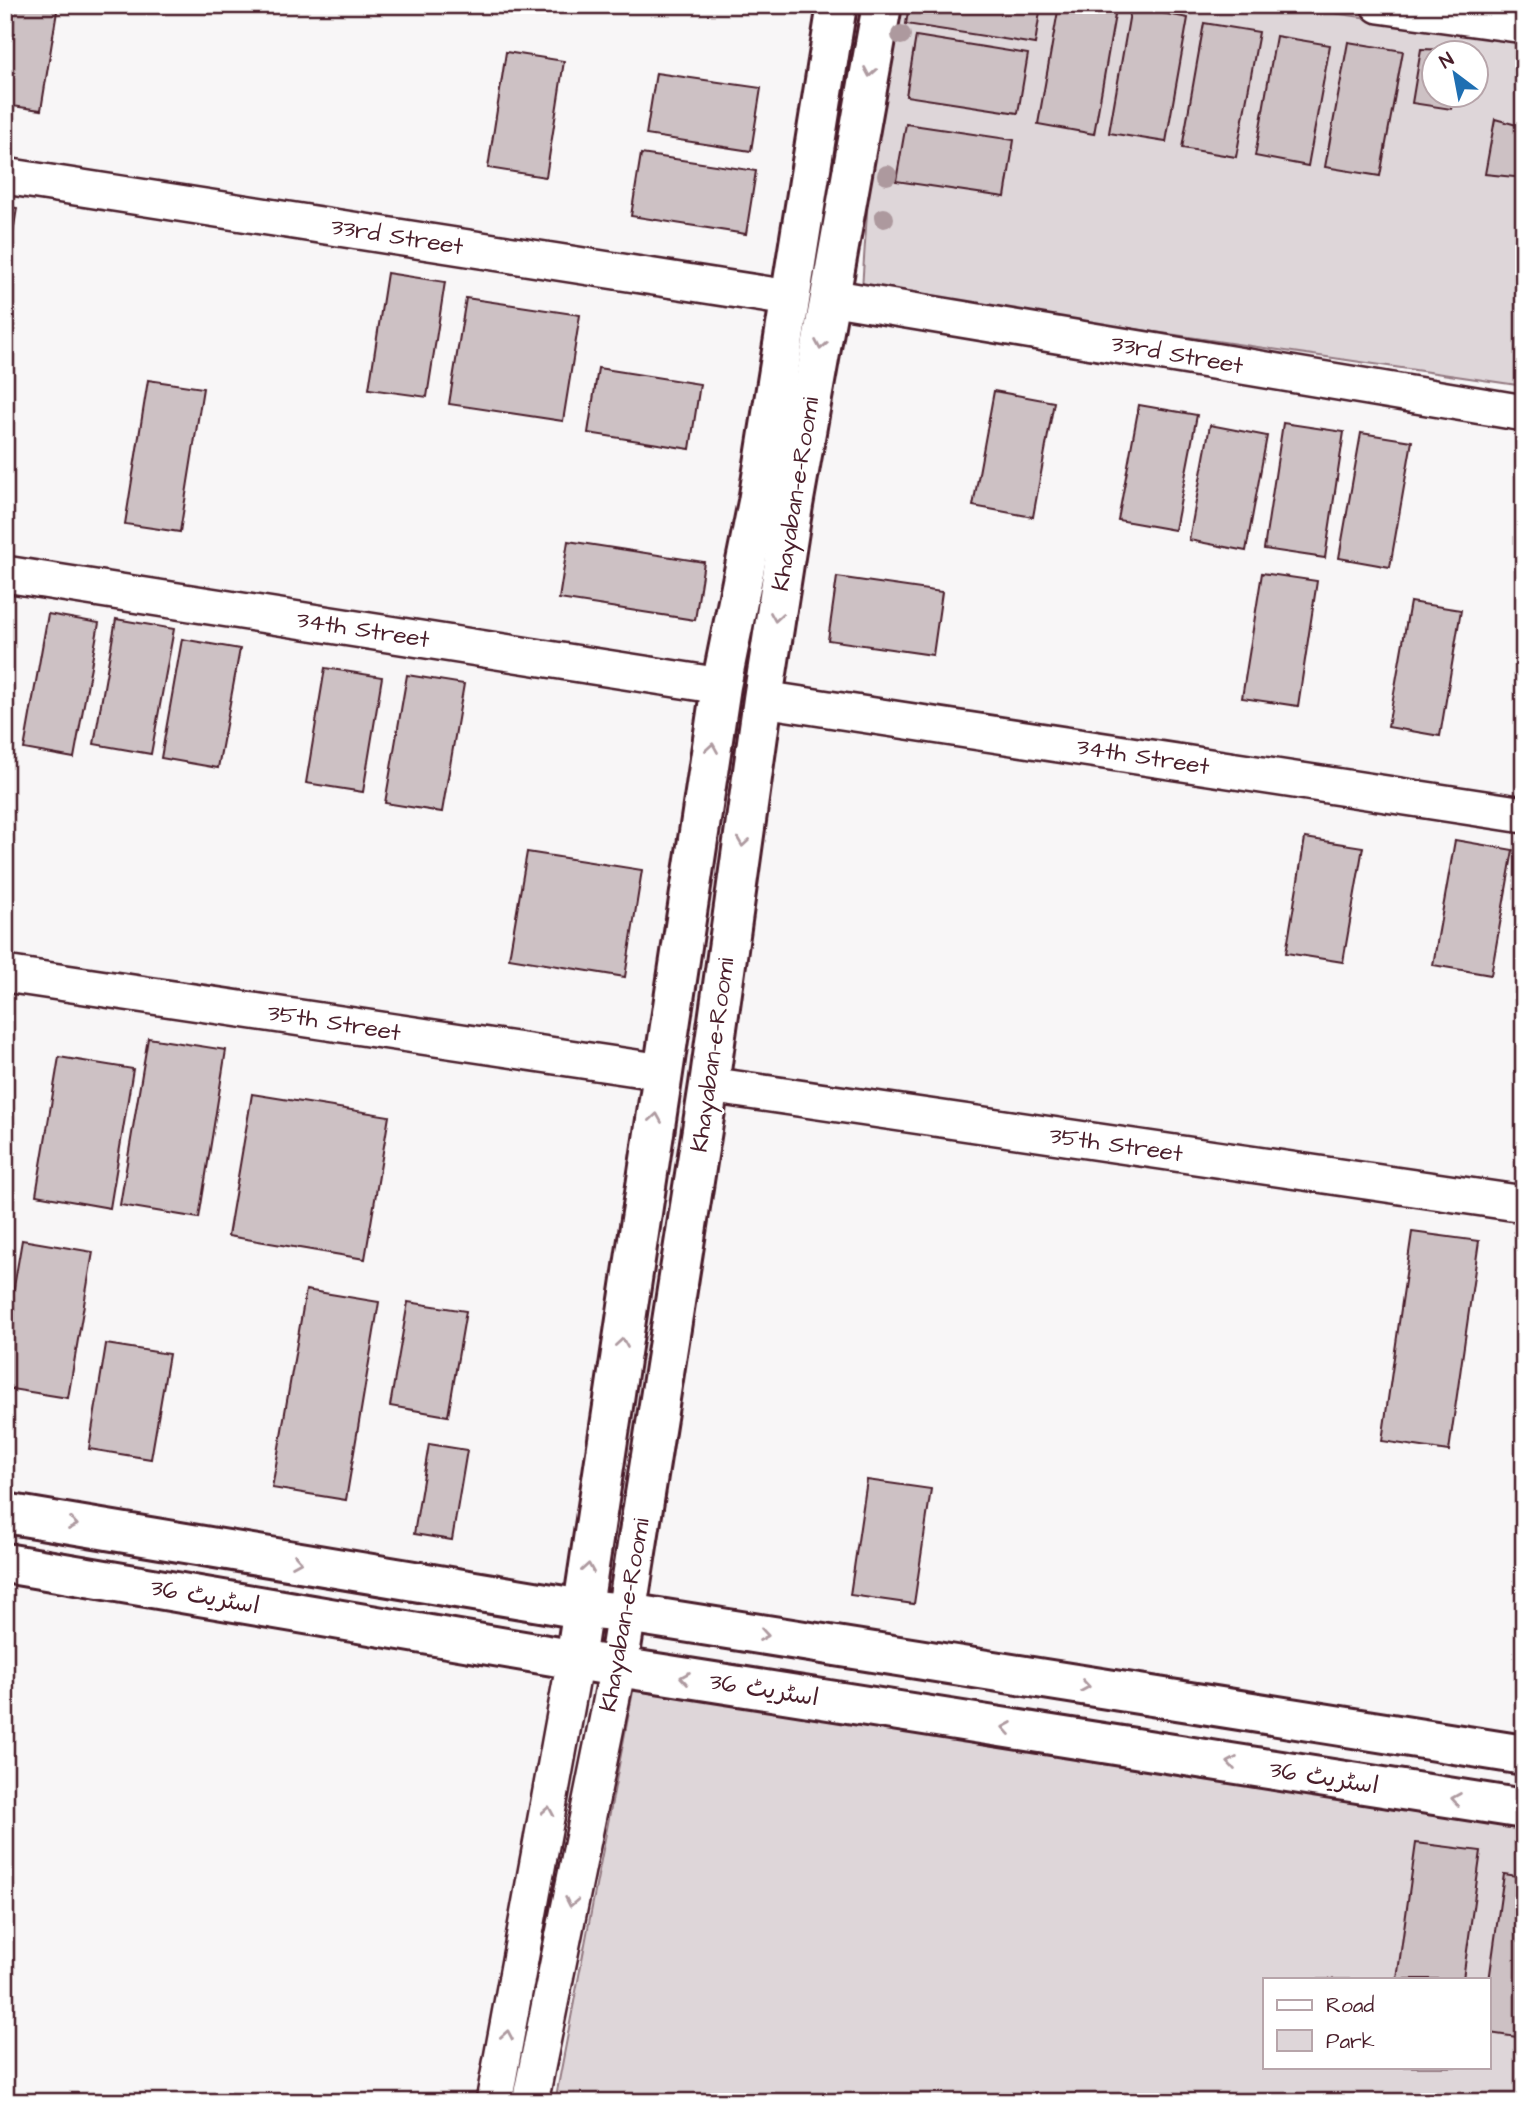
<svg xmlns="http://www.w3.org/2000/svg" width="1529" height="2107" font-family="'Architects Daughter','Playpen Sans Arabic',sans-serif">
<rect width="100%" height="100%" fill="#f8f6f7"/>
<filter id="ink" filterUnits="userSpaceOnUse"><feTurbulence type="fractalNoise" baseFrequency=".0143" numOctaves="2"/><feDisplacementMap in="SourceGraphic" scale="14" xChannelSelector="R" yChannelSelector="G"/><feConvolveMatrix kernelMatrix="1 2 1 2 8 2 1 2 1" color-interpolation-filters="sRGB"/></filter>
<g filter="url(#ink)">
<g fill="#ded6d9" stroke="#947a82" stroke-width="2" fill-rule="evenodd">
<path d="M900 5H1277L1524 40V386L862 289 869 182ZM1434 52H1476V94H1434Z"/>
<path d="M634 1686 1403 1811 1524 1827V2102H555ZM1265 1979H1489V2067H1265Z"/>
</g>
<g fill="#cdc1c4" stroke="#4a1f2b" stroke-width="2">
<path d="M5 5H58L41 110 5 105Z"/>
<path d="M909 5H1041L1035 44 906 24Z"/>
<path d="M1059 5H1097L1116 9 1094 134 1038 124Z"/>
<path d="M1131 7 1188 18 1166 142 1109 133Z"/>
<path d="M1204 23 1259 32 1236 157 1182 148Z"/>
<path d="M916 36 1028 54 1018 113 906 96Z"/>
<path d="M1276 36 1330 45 1308 166 1255 156Z"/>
<path d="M1348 42 1403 51 1380 176 1325 167Z"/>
<path d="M1421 49 1450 50 1449 52H1434V94H1455L1451 109 1412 103Z"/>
<path d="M506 52 564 61 546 177 488 168Z"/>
<path d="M656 73 761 88 751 151 646 135Z"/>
<path d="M1495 119 1524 127V178L1485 174Z"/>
<path d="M906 124 1014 140 1005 197 896 181Z"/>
<path d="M641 154 756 171 746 234 631 216Z"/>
<path d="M5 206 17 208 5 283Z"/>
<path d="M387 273 445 282 427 397 369 389Z"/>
<path d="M466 298 580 315 563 421 449 404Z"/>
<path d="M598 368 700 384 690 449 588 433Z"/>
<path d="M148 380 203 388 180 532 125 524Z"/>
<path d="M994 391 1054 402 1033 517 973 506Z"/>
<path d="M1139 405 1197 415 1175 530 1118 520Z"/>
<path d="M1283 423 1344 432 1325 558 1264 549Z"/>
<path d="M1210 425 1267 436 1246 551 1189 540Z"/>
<path d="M1361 433 1412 441 1390 567 1339 558Z"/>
<path d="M568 541 704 562 695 620 559 599Z"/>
<path d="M1262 573 1317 581 1298 706 1242 698Z"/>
<path d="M837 577 942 592 933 655 828 640Z"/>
<path d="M1410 602 1461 610 1440 736 1388 727Z"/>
<path d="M48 614 99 623 74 758 24 749Z"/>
<path d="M116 619 174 629 151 754 94 744Z"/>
<path d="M182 639 240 649 218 768 161 758Z"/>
<path d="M325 668 382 677 363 792 306 783Z"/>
<path d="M407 675 464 684 442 812 385 803Z"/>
<path d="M1305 838 1363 847 1343 962 1286 953Z"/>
<path d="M1455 840 1513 850 1491 975 1433 965Z"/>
<path d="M527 852 642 870 625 977 509 958Z"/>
<path d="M148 1038 226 1050 199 1218 120 1205Z"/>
<path d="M59 1057 133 1069 110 1208 36 1195Z"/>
<path d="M252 1094 389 1116 365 1259 228 1236Z"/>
<path d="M1412 1232 1479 1241 1449 1451 1382 1441Z"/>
<path d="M22 1240 93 1252 68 1398 5 1388V1340Z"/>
<path d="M306 1290 379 1302 346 1500 272 1488Z"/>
<path d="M408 1302 466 1311 448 1416 390 1406Z"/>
<path d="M106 1344 169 1354 151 1459 89 1449Z"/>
<path d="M429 1444 467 1450 452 1540 414 1534Z"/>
<path d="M867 1480 931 1489 914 1604 850 1595Z"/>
<path d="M1416 1843 1481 1851 1463 1979H1397Z"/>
<path d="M1504 1874 1524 1877V2038L1489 2033V1981Z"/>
</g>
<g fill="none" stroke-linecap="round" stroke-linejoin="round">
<defs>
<g id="street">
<path d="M1379 5 1524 25"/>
<path d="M5 176 789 298"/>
<path d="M829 297 1524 413"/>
<path d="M5 574 721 686"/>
<path d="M763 699 1524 815"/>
<path d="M5 974 663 1072"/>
<path d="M709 1085 1524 1204"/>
<path d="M494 2102 575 1660"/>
<path d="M530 2102 618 1667"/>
</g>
<g id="secondary">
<path d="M5 1513 582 1609 627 1613 1524 1755"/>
<path d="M5 1563 618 1667 1524 1809"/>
<path d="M575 1660 721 686 758 502 837 5"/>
<path d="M618 1667 709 1085 763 699 793 505 882 5"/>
</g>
</defs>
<use href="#street" stroke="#4a1f2b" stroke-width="40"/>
<use href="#secondary" stroke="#4a1f2b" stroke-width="44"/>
<use href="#street" stroke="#fff" stroke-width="35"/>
<use href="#secondary" stroke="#fff" stroke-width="38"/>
</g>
<g fill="#ad999e">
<circle cx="901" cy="35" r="10"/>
<circle cx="887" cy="175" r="10"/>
<circle cx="884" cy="218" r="10"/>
</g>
<defs><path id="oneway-chevron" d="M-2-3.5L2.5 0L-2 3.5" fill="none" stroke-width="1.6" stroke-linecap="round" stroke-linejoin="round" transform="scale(1.75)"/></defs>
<g stroke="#ae9aa0">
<use href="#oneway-chevron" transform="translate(870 72) rotate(100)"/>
<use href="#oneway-chevron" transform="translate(821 345) rotate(100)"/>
<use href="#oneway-chevron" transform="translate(776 617) rotate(99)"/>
<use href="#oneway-chevron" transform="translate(712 748) rotate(-81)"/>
<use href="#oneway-chevron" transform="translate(743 842) rotate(98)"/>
<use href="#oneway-chevron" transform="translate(656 1118) rotate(-81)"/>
<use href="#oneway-chevron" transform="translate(622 1343) rotate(-81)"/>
<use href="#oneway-chevron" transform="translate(73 1524) rotate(9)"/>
<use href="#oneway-chevron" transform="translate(297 1561) rotate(9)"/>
<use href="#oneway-chevron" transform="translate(588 1568) rotate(-81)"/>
<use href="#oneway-chevron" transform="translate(764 1635) rotate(9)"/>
<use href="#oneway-chevron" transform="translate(685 1678) rotate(-171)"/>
<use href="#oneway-chevron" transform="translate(1085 1686) rotate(9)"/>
<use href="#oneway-chevron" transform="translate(1007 1728) rotate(-171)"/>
<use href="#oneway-chevron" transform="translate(1232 1763) rotate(-171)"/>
<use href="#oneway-chevron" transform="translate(1456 1799) rotate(-171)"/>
<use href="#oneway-chevron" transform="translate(548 1811) rotate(-80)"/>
<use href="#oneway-chevron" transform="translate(571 1902) rotate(101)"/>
<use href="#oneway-chevron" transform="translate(507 2035) rotate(-80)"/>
</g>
</g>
<g text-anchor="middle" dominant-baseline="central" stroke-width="5" stroke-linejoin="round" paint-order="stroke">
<g font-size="24" fill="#4a1f2b" stroke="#fff">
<text transform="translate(397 237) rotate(9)">33rd Street</text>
<text transform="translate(1177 355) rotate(10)">33rd Street</text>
<text transform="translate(796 494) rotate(-81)">Khayaban-e-Roomi</text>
<text transform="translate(363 630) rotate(9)">34th Street</text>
<text transform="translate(1143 757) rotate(9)">34th Street</text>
<text transform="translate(334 1023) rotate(9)">35th Street</text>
<text transform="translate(713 1055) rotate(-82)">Khayaban-e-Roomi</text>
<text transform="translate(1116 1145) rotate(8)">35th Street</text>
<text transform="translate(205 1597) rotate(10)">اسٹریٹ 36</text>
<text transform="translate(625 1615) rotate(-80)">Khayaban-e-Roomi</text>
<text transform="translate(764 1690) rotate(9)">اسٹریٹ 36</text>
<text transform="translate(1324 1778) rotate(9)">اسٹریٹ 36</text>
</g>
</g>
<rect width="1529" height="2107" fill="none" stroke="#fff" stroke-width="28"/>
<rect x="14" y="14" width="1501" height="2079" fill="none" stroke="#4a1f2b" stroke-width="2.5" filter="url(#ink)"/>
<rect x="1263" y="1978" width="228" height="91" fill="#ffffff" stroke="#b7a5aa" stroke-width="2"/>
<rect x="1277" y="2000" width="35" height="10" fill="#ffffff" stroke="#b7a5aa" stroke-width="2"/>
<text x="1326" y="2012" font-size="21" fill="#4a1f2b">Road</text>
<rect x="1277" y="2030" width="35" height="21" fill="#ded6d9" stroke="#b7a5aa" stroke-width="2"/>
<text x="1326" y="2048" font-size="21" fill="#4a1f2b">Park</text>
<g transform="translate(1455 74) rotate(328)"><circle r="33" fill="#ffffff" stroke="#b7a5aa" stroke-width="2"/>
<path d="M0-5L12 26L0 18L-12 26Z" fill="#1f6fb2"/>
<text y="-10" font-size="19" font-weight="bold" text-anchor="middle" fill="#4a1f2b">N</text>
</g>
</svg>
